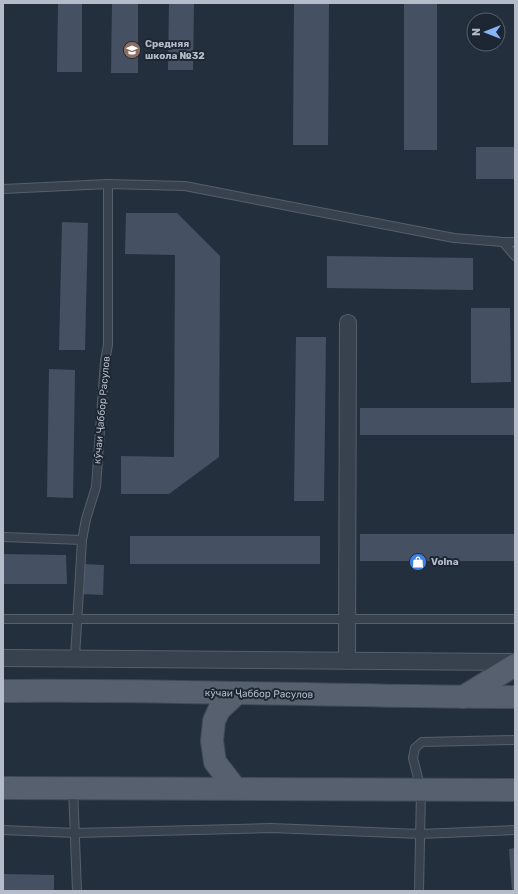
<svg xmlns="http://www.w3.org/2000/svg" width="518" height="894" font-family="Rubik,sans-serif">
<rect width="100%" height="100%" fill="#242f3e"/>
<g fill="#455162">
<path d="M58 3H82V72H57Z"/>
<path d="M112 3H138V73H111Z"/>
<path d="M169 3H194L193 70H168Z"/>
<path d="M294 3H329L328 145H293Z"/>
<rect x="404" y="3" width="33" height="147"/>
<rect x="476" y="147" width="39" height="32"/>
<path d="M126 213H177L220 256 219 457 169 494H121V456L174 457 175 255 125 254Z"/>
<path d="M62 222 88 223 85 350H59Z"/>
<path d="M327 256 473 258V290L327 288Z"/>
<path d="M471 308H510L511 382 471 383Z"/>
<path d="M296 337H326L324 501H294Z"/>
<path d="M49 369 75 370 73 498 47 497Z"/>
<rect x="360" y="408" width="155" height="27"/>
<rect x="360" y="534" width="155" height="27"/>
<rect x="130" y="536" width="190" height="28"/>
<path d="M3 554 66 555 67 584H3Z"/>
<path d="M82 564 104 565 103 595 81 594Z"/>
<path d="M515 848V891H512L509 849Z"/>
<path d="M4 874 54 875V891H4Z"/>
</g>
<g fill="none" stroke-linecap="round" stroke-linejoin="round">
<defs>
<g id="lane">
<path d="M3 189 108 184 185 186 454 238 503 242 515 256"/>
<path d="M503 242H515"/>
<path d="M3 537 82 540"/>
<path d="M3 619H515"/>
<path d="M75 657 82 540 86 519 96 487 105 361 108 345V184"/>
<path d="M73 788 77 891"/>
<path d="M3 830 76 833 271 828 420 834 515 830"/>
<path d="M419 891 421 790 413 758 415 748 422 742 515 740"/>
</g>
<g id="street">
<path d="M3 658 515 662"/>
<path d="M347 660 348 323"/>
</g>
<g id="primary">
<path d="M3 691C174 689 344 697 515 697"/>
<path d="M463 697 515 665"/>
<path d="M3 788 515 790"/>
<path d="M235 788 215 762 212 741 214 721 219 710 236 694"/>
</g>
</defs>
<use href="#lane" stroke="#565f6c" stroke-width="10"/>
<use href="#street" stroke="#565f6c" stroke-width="18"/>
<use href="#primary" stroke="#414a57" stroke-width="24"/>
<use href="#lane" stroke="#38414e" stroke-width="8"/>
<use href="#street" stroke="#38414e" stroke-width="16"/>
<use href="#primary" stroke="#56606e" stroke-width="22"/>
</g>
<defs>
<symbol id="school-disc" viewBox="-11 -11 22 22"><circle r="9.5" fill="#8d6e63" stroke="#1d2633"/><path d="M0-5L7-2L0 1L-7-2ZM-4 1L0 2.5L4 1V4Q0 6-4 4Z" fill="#fff"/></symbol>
<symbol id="shop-disc" viewBox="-11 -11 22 22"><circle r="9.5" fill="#3f7fe0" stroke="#1d2633"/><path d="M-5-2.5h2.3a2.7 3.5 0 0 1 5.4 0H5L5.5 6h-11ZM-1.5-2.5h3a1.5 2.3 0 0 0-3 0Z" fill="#fff"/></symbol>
</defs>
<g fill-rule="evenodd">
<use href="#school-disc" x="122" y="40" width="20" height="20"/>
<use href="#shop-disc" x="408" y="552" width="20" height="20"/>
</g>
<g text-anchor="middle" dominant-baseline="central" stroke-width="4" stroke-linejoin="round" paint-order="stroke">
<g font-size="10" font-weight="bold" fill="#b4bcc9" stroke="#1d2633" text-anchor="start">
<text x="145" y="44">Средняя<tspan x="145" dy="12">школа №32</tspan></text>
<text x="431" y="562">Volna</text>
</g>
<g font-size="10" fill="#b4bcc9" stroke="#1d2633">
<text transform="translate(102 410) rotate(-85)">кӯчаи Ҷаббор Расулов</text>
<text transform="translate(259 694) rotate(1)">кӯчаи Ҷаббор Расулов</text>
</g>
</g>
<rect width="518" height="894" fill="none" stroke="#b4bcc9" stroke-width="8"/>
<g transform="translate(486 32) rotate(270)"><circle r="19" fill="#1d2633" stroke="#59626f"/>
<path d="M0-3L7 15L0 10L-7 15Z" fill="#8ab4f8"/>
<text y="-6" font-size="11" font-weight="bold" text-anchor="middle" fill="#b4bcc9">N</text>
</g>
</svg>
